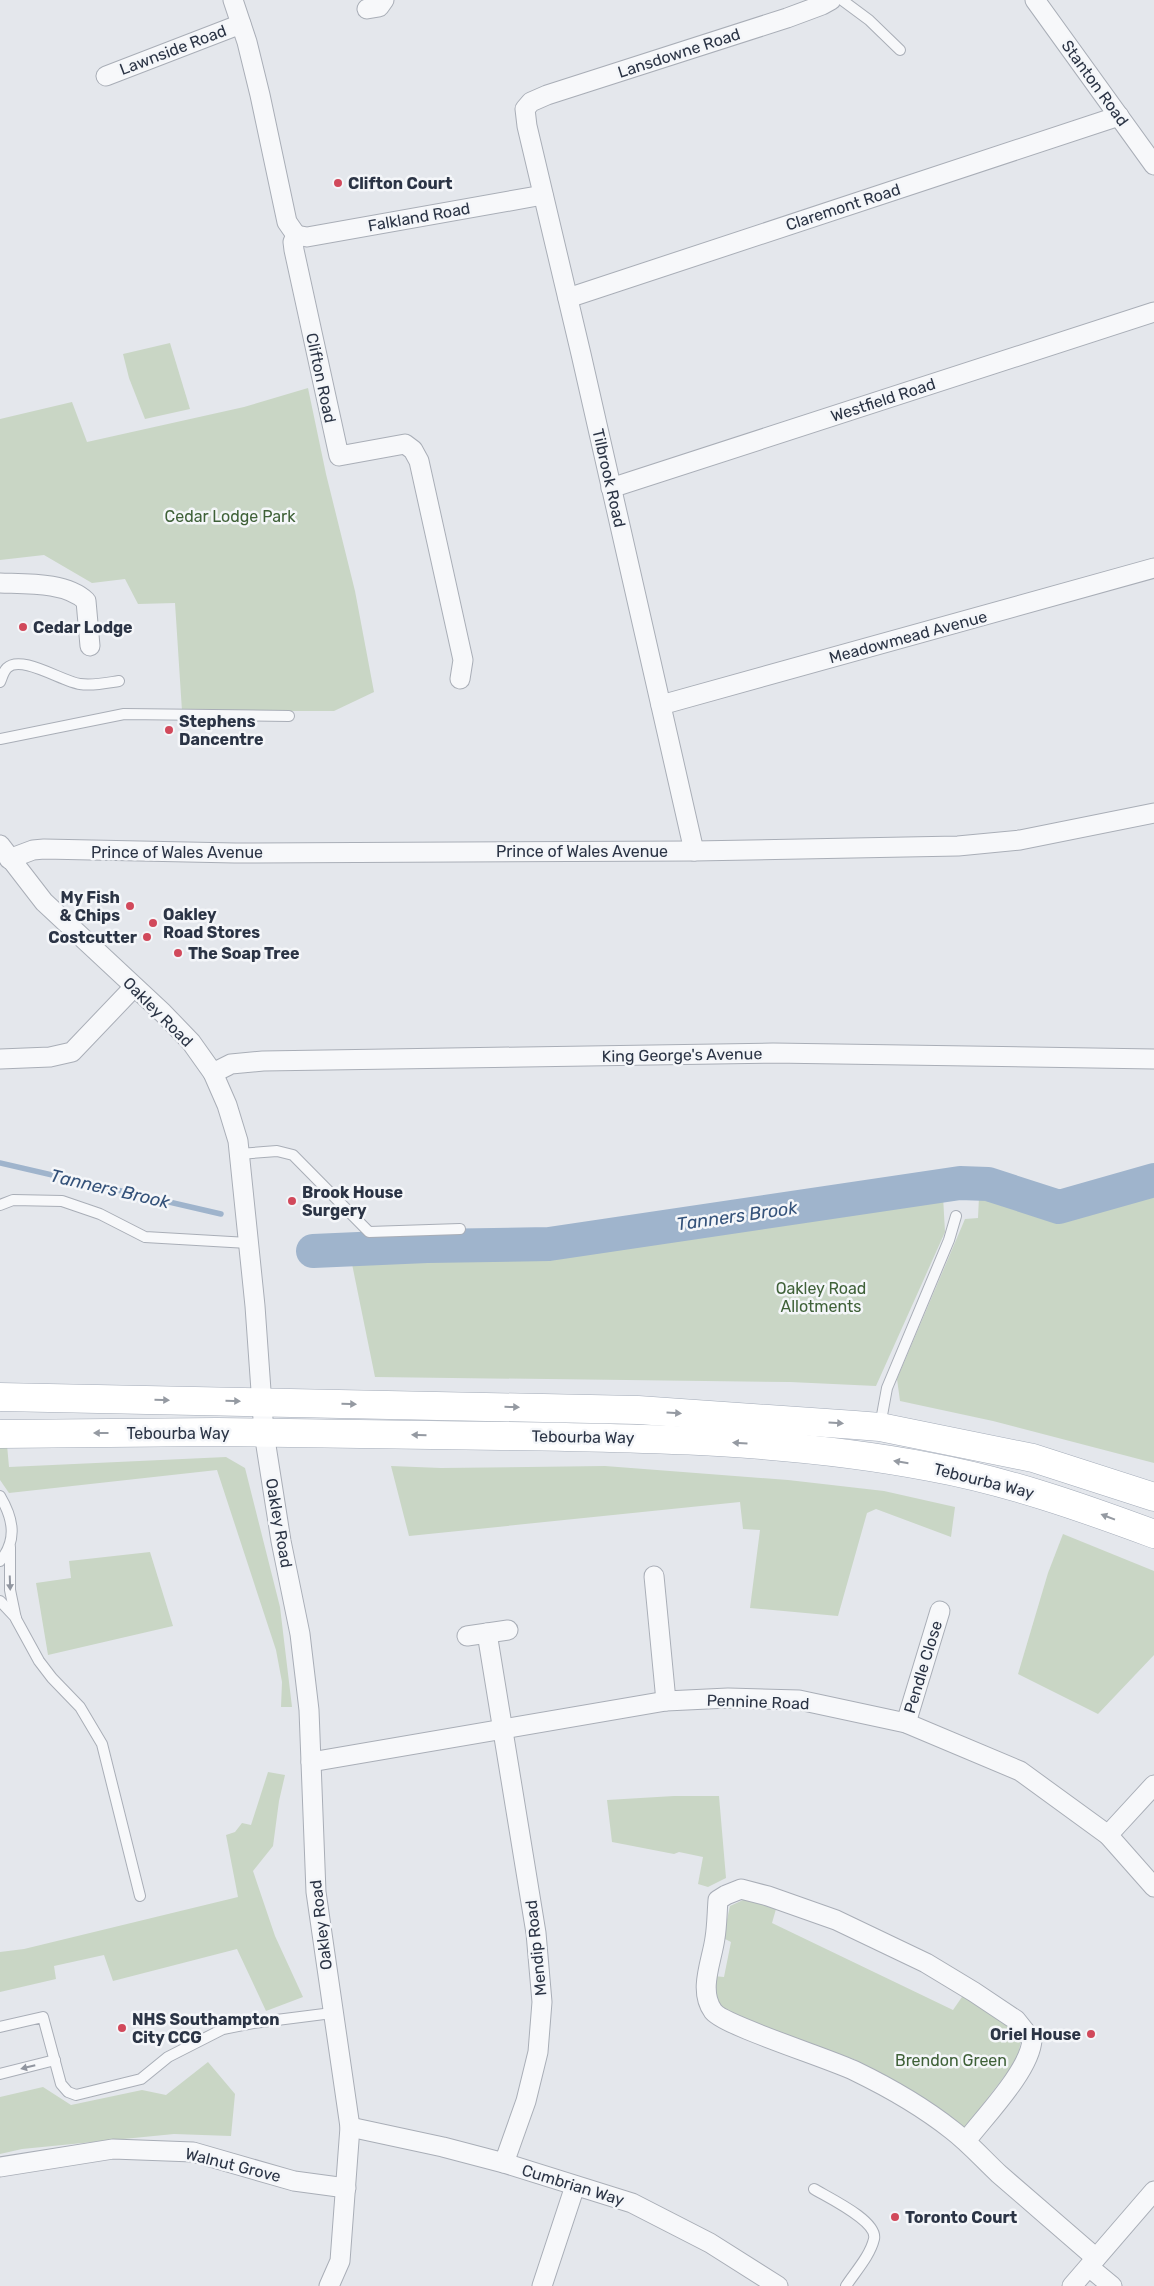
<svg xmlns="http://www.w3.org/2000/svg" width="1154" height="2286" font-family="Rubik,sans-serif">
<rect width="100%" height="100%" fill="#e4e7ec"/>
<g fill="#c9d6c5">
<path d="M170 343 190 409 145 419 129 378 123 354Z"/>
<path d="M308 388 326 474 355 591 374 692 334 711H182L175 603 138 604 125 579 92 583 44 555 0 560V419L72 402 87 442 244 407Z"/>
<path d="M1154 1188V1463L993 1421 900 1401 897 1379 965 1219 978 1218 979 1197 1052 1214H1067Z"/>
<path d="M943 1196 945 1232 876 1386 790 1382 375 1377 351 1259 550 1249 811 1210 909 1197Z"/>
<path d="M0 1445H7L9 1467 226 1457 245 1468 280 1607 292 1707H281L282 1682 276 1650 217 1470 9 1493 0 1480Z"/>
<path d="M391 1466 441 1468 605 1466 788 1480 884 1491 955 1507 951 1537 876 1509 867 1513 838 1616 750 1608 760 1530 743 1529 740 1502 409 1536Z"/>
<path d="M1063 1534 1154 1571V1655L1098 1714 1018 1674 1048 1573Z"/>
<path d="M150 1552 173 1626 48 1655 36 1583 71 1578 69 1561Z"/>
<path d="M268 1772 285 1775 279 1801 273 1846 253 1871 275 1936 303 1997 266 2011 237 1949 113 1981 104 1955 54 1966 56 1979 0 1992V1952L24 1949 238 1897 226 1835 235 1832 242 1823 251 1825Z"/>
<path d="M674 1796H719L726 1878 708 1887 698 1884 703 1857 679 1852 674 1854 612 1842 607 1800Z"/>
<path d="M743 1900H749L776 1909 772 1923 953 2010 964 1994 1009 2026 1021 2041 1017 2060 963 2130 856 2060 726 2014 717 2007 713 1976 724 1977 731 1942 723 1938 730 1906Z"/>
<path d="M208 2062 235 2094 231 2136 174 2134 22 2149 0 2154V2097L43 2087 71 2105 142 2090 166 2095Z"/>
</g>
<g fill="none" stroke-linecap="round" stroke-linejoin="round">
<path stroke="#9fb4cc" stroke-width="5.5" d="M0 1163 221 1214"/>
<path stroke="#9fb4cc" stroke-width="34" d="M313 1251 427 1246 549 1244 960 1183 988 1184 1059 1207 1154 1180"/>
<defs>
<g id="lane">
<path d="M842 0 869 20 900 50"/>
<path d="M0 682C2 678 3 672 7 668 21 654 63 682 80 684 93 686 106 683 119 681"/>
<path d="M0 739 124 714 289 716"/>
<path d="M239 1154 277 1151 293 1155 369 1232 460 1229"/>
<path d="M0 1205 13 1200 62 1201 100 1214 145 1237 248 1243"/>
<path d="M880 1426 887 1388 949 1240 956 1216"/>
<path d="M0 1496C13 1518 18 1540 0 1561"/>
<path d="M10 1547V1590L16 1619 39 1661 52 1678 80 1707 102 1744 140 1896"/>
<path d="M0 1601 16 1618"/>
<path d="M0 2027 43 2017 61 2084 68 2092 76 2095 141 2079 168 2057 223 2029 253 2023 332 2013"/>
<path d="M0 2074 55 2060"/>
<path d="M814 2189C829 2198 878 2221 874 2239 870 2256 855 2272 846 2286"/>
</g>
<g id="street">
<path d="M233 0 247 42 260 95 287 222 296 235"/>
<path d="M1035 0 1154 165"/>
<path d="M367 9 379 7 384 0"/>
<path d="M106 76 241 24"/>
<path d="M296 235 293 242 294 250 339 456 405 444 413 450 419 461 463 660 460 679"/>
<path d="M296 235 307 237 543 195"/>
<path d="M568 298 1119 116"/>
<path d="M611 488 1154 312"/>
<path d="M0 583C27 584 66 582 86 601L90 646"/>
<path d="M661 705 1154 568"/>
<path d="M0 845 44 902 163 1013 191 1042 213 1073 227 1105 238 1141 255 1306 264 1433 281 1541 300 1634 309 1710 316 1892 350 2127 340 2261 329 2286"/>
<path d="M694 851 581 354 527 126 525 109 531 102 547 95 787 18 822 5 831 0"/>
<path d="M9 859 33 850 44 849 235 853 694 851 958 846 1020 840 1154 813"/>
<path d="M0 1059 50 1057 72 1052 134 987"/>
<path d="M213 1073 231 1064 263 1061 773 1053 1154 1059"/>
<path d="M654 1576 666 1701"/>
<path d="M487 1633 536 1933 542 2002 538 2052 526 2101 504 2163"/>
<path d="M467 1636 508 1630"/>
<path d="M906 1723 940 1611"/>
<path d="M311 1762 666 1701 728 1698 799 1700 906 1723 1020 1771 1108 1835 1154 1887"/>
<path d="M1108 1835 1154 1785"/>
<path d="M350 2127 443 2147 504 2163 632 2203 710 2243 778 2286"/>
<path d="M966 2141C985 2116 1030 2070 1032 2040L1016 2020 974 1992 926 1963 836 1920 768 1896 741 1889 726 1895 718 1900C717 1913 717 1926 715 1938 712 1961 698 1990 713 2011 722 2025 831 2059 855 2071 888 2087 923 2107 952 2130 969 2143 983 2159 999 2174 1031 2202 1064 2230 1096 2258"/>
<path d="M0 2167 113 2149 193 2152 294 2181 346 2188"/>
<path d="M1089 2267 1112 2286"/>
<path d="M542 2286 575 2186"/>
<path d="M1072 2286 1154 2191"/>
</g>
<g id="primary">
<path d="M0 1397 638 1410 855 1425 880 1427 1033 1458 1154 1497"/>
<path d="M0 1434C72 1434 145 1432 217 1432 312 1433 408 1435 504 1436 646 1438 790 1440 930 1467 1007 1481 1081 1507 1154 1534"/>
</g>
</defs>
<use href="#lane" stroke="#a9aeb7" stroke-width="12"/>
<use href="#street" stroke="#a9aeb7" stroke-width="21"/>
<use href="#primary" stroke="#a3abb8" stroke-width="29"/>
<use href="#lane" stroke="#f7f8fa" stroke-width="10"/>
<use href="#street" stroke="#f7f8fa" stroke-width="19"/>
<use href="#primary" stroke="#fff" stroke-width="28"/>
</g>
<defs><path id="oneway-solid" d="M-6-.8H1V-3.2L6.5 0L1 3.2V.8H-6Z" transform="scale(1.25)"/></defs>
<g fill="#959aa2">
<use href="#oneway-solid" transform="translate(162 1400) rotate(1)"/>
<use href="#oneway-solid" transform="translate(233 1401) rotate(1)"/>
<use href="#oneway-solid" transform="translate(349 1404) rotate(1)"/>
<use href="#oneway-solid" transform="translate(512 1407) rotate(1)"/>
<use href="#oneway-solid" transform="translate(674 1413) rotate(4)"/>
<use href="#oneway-solid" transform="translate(836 1423) rotate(4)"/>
<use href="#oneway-solid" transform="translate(101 1433) rotate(180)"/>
<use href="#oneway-solid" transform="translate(419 1435) rotate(-179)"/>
<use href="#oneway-solid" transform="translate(740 1443) rotate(-176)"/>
<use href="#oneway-solid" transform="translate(901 1462) rotate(-171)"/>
<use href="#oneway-solid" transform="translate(1108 1517) rotate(-159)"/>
</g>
<g fill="#9196a0">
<use href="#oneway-solid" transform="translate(10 1583) rotate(88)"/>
<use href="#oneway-solid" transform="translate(28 2067) rotate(166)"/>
</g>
<g fill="#d1495b" stroke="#f4f6f9" stroke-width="2">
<circle cx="338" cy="183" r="5"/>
<circle cx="23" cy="627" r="5"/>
<circle cx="169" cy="730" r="5"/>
<circle cx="130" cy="906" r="5"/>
<circle cx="153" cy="923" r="5"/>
<circle cx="147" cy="937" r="5"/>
<circle cx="178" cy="953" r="5"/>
<circle cx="292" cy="1201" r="5"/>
<circle cx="122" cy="2028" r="5"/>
<circle cx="1091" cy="2034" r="5"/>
<circle cx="895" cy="2217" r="5"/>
</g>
<g text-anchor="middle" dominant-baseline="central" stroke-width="5" stroke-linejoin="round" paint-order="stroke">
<g font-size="16" fill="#2b3445" stroke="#f4f6f9">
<text transform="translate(173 50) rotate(-21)">Lawnside Road</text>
<text transform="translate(679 53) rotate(-18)">Lansdowne Road</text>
<text transform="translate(1095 83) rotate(54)">Stanton Road</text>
<text transform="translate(843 207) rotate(-18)">Claremont Road</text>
<text transform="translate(419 217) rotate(-10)">Falkland Road</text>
<text transform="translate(321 378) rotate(78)">Clifton Road</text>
<text transform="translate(883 400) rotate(-18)">Westfield Road</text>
<text transform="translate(609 478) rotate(77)">Tilbrook Road</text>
<text transform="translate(908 637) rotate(-15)">Meadowmead Avenue</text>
<text x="582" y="851">Prince of Wales Avenue</text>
<text x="177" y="852">Prince of Wales Avenue</text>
<text transform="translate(158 1012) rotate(45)">Oakley Road</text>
<text transform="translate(682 1055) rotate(-1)">King George's Avenue</text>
<text x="178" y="1433">Tebourba Way</text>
<text transform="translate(583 1437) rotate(1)">Tebourba Way</text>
<text transform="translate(984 1481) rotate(14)">Tebourba Way</text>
<text transform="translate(279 1523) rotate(80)">Oakley Road</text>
<text transform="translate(923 1667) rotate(-73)">Pendle Close</text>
<text transform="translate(758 1702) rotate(2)">Pennine Road</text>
<text transform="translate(321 1925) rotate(-97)">Oakley Road</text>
<text transform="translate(536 1948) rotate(-96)">Mendip Road</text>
<text transform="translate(233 2165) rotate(14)">Walnut Grove</text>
<text transform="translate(573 2185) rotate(17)">Cumbrian Way</text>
</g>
<g font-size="16" font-weight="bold" fill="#2b3445" stroke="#f4f6f9" text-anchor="start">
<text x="348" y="183">Clifton Court</text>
<text x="33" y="627">Cedar Lodge</text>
<text x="179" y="721">Stephens<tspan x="179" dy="18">Dancentre</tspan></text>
<text x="120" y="897" text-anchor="end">My Fish<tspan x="120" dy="18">&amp; Chips</tspan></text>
<text x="163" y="914">Oakley<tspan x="163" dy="18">Road Stores</tspan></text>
<text x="137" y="937" text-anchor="end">Costcutter</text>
<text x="188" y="953">The Soap Tree</text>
<text x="302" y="1192">Brook House<tspan x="302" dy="18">Surgery</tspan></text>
<text x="132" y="2019">NHS Southampton<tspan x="132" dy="18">City CCG</tspan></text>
<text x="1081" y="2034" text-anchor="end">Oriel House</text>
<text x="905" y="2217">Toronto Court</text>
</g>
<g font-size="16" fill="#3f6138" stroke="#f4f6f9">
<text x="230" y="516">Cedar Lodge Park</text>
<text x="821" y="1288">Oakley Road<tspan x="821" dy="18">Allotments</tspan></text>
<text x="951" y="2060">Brendon Green</text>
</g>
<g font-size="18" font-style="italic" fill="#34527a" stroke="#f4f6f9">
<text transform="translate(110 1189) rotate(13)">Tanners Brook</text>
<text transform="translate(737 1216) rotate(-8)">Tanners Brook</text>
</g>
</g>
</svg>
